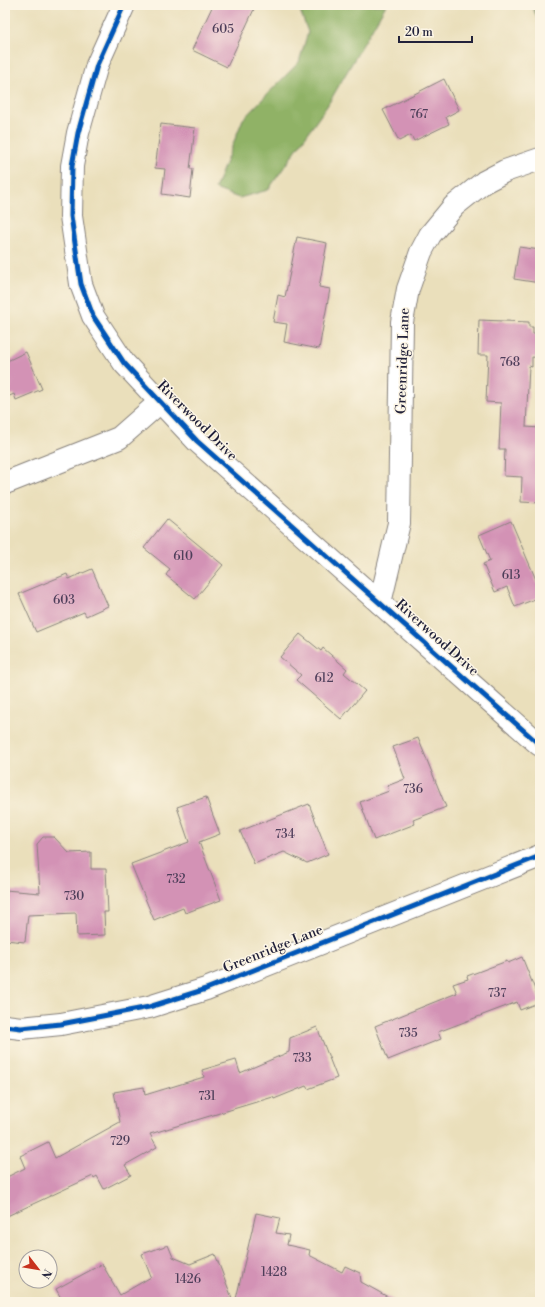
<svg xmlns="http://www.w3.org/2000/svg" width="545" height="1307" font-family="'Libre Bodoni',serif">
<rect width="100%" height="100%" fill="#fcf5e5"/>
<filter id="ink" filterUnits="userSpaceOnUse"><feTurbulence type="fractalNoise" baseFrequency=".025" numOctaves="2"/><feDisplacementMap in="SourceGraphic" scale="8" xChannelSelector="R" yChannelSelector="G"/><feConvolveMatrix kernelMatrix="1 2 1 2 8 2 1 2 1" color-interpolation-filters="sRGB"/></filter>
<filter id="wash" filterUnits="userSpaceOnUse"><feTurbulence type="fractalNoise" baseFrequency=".012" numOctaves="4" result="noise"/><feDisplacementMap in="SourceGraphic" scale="16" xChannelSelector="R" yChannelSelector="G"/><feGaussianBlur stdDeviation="0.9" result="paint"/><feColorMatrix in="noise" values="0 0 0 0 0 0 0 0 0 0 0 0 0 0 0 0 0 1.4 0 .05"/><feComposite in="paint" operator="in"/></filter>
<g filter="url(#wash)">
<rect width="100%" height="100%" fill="#eadfbb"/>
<g fill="#90b266" stroke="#596a50">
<path d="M298 5H386L327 106 268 190 239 198 215 189 243 119 299 62 308 32Z"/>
<path d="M532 5H540V26Z"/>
</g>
<g id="blocks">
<g fill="#d392b5">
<path d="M213 5H256L227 67 192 50Z"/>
<path d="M444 79 459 110 446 117 449 124 414 141 411 135 399 141 383 110Z"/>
<path d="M161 124 195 128 190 169H193L190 198 162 194 165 169 155 168Z"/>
<path d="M297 237 327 243 319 287 330 289 319 349 284 342 287 324 273 322 278 295 285 297Z"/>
<path d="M519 247 540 250V283L514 279Z"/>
<path d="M479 320 529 322V327H533V334H540V358L532 357V367L529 366 526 427 540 428V503L521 502 522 477 504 476 505 449H499L501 403 486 402 488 355H478Z"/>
<path d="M26 352 42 389 16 400 14 394 5 398V362Z"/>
<path d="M167 519 223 565 195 599 166 575 170 569 144 548Z"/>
<path d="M511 521 540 589V597L515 607 507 587 495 592 483 564 490 561 479 535Z"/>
<path d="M92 569 108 606 86 616 84 612 36 632 19 594 67 574 69 579Z"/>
<path d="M300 634 321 651 323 648 347 669 344 673 365 691 341 719 296 680 301 675 280 657Z"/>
<path d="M418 738 446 807 413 820 415 824 374 840 360 802 389 791 387 786 405 779 393 747Z"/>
<path d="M206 797 220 834 199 842 221 900 185 913 183 908 154 920 131 864 189 842 177 807Z"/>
<path d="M309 804 328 854 307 863 284 852 254 864 240 831Z"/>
<path d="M43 837H54L69 853 91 852V869H106L108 912H104L105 935 77 936 76 913 28 915 25 942 5 940V890L40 893 37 844Z"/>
<path d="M522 957 540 1002 520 1010 517 1002 438 1032 441 1039 388 1060 375 1026 457 993 453 984 468 979 467 976 507 961 508 963Z"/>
<path d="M317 1027 337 1078 308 1089 306 1086 274 1099 273 1097 150 1134 157 1147 125 1165 131 1175 104 1189 97 1176 94 1178 93 1176 5 1217V1178L25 1168 20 1156 48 1142 55 1158 120 1122 114 1092 144 1087 145 1095 204 1077 202 1070 236 1060 240 1073 289 1052 290 1038Z"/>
<path d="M256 1213 280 1218 276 1233 289 1235 287 1245 310 1250 309 1255 342 1272 345 1266 360 1273 361 1282 397 1302H247L236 1299Z"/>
<path d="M168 1245 173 1257 190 1264 215 1254 232 1298 219 1302H63L56 1289 102 1264 120 1295 151 1277 142 1254Z"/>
</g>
</g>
</g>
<g filter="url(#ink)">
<use href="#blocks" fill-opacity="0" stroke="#86807b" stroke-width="1"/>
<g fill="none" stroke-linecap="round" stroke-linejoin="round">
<defs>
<g id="minor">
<path d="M124 5 97 65 78 133 72 166 71 216 81 284 93 316 124 363 197 441 540 745"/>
<path d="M5 483 119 438 160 402"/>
<path d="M380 603 399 523 402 322 408 289 421 252 430 235 454 206 484 182 505 171 540 159"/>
<path d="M5 1026 21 1028 61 1024 149 1007 206 989 540 856"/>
</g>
</defs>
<use href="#minor" stroke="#86807b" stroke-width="24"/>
<use href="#minor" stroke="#fff" stroke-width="22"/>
<defs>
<g id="cycleway">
<path d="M124 5 97 65 78 133 72 166 71 216 81 284 93 316 124 363 197 441 540 745"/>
<path d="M5 1026 21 1028 61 1024 149 1007 206 989 540 856"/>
</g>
</defs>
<use href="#cycleway" stroke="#fcf5e5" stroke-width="8"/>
<use href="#cycleway" stroke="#0057b8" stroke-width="5"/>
</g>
</g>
<g text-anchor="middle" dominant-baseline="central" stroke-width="3" stroke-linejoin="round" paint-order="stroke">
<g font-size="12" fill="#4e3e5a">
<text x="223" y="29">605</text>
<text x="419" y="114">767</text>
<text x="510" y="362">768</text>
<text x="183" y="556">610</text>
<text x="511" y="575">613</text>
<text x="64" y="600">603</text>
<text x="324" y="678">612</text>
<text x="413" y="789">736</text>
<text x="285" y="834">734</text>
<text x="176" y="879">732</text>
<text x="74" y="896">730</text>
<text x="497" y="993">737</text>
<text x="408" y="1033">735</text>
<text x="302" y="1058">733</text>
<text x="207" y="1096">731</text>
<text x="120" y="1141">729</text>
<text x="274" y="1272">1428</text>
<text x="188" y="1279">1426</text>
</g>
<g font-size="14" fill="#22223b" stroke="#fcf5e5">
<text transform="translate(403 361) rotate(-88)">Greenridge Lane</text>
<text transform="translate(197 421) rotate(45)">Riverwood Drive</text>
<text transform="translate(437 638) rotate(42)">Riverwood Drive</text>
<text transform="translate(273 949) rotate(-22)">Greenridge Lane</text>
</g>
</g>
<rect width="545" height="1307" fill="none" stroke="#fcf5e5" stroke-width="20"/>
<g transform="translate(38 1269) rotate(121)"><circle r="19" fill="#fcf5e5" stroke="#a5a1a1"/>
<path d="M0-3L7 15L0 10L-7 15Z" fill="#c8321e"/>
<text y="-6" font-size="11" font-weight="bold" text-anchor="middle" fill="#22223b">N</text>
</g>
<path d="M399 36v6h73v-6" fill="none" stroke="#22223b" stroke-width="2"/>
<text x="405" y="36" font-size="12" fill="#22223b" stroke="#fcf5e5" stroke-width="3" paint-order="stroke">20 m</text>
</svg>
